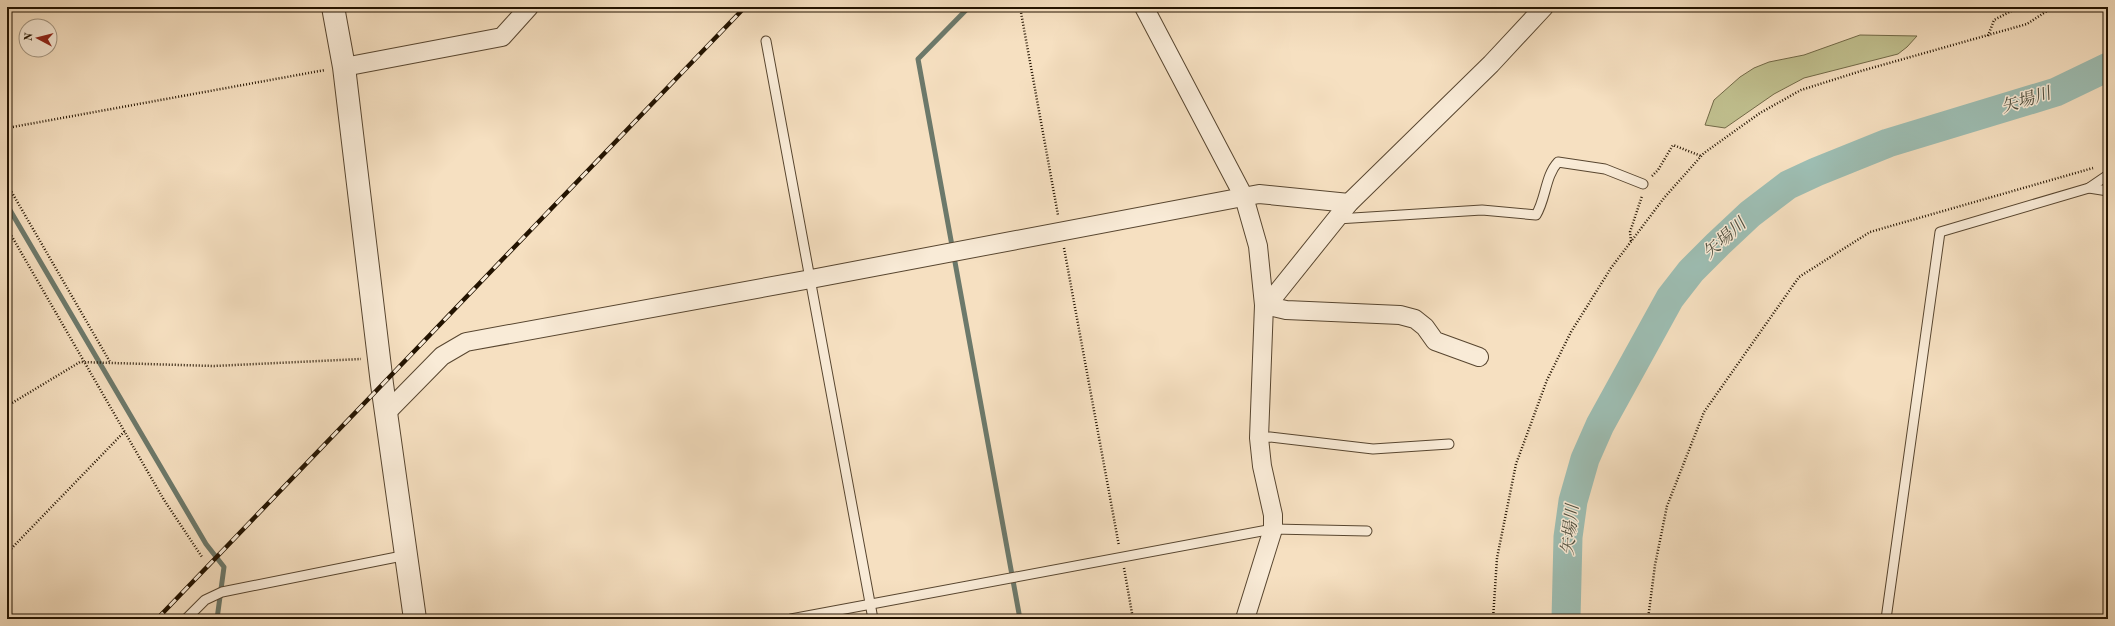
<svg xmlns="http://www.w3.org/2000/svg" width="2115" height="626" font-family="'Old Standard TT','Noto Serif JP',serif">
<rect width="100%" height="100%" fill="#f6e0c1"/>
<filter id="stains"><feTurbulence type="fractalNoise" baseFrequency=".005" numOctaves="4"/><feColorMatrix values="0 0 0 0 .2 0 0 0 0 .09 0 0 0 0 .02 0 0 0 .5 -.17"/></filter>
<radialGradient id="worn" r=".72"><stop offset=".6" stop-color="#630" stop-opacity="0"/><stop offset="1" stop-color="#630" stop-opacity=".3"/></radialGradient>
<path fill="#c1c190" stroke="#726a48" d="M1860 35 1917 36 1907 47 1898 54 1804 78 1774 94 1725 128 1705 125 1714 100 1740 77 1754 68 1769 62 1804 55Z"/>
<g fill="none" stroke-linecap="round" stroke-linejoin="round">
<g stroke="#6c796b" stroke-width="5">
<path d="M969 7 918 59 1020 619"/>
<path d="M7 205 206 544 224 567 217 619"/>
</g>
<path stroke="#9dbdb2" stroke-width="29" d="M1566 619 1568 537 1573 501 1585 459 1600 425 1670 298 1691 271 1718 244 1750 214 1788 185 1816 172 1888 143 2056 92 2108 67"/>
<defs>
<g id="service">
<path d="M766 41 873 619"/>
<path d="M2089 188 2108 191"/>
<path d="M1337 219 1482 210 1536 215C1546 199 1545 176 1558 162L1605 169 1643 184"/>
<path d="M1259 438 1270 437 1373 449 1449 444"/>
<path d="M186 619 205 600 222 592 407 555"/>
<path d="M791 619 1273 529 1367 531"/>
<path d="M1886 619 1940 232 2089 188 2108 175"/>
</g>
<g id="minor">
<path d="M1144 7 1244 197 1258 246 1264 305 1259 438 1262 466 1273 515V529L1245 619"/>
<path d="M344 67 502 37 529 7"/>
<path d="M1264 305 1276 294 1349 203 1491 64 1544 7"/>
<path d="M1264 305 1286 310 1400 315 1415 319 1425 327 1435 341 1479 357"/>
<path d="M387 412 442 356 466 342 811 279 1259 194 1349 203"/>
</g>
<path id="tertiary" d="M333 7 344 67 382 384 415 619"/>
</defs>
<use href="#service" stroke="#584630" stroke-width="11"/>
<use href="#minor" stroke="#584630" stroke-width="20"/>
<use href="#tertiary" stroke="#584630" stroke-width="24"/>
<g stroke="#231300" stroke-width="2.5" stroke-dasharray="1 2" stroke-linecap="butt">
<path d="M727 7 729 9"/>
<path d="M1020 7 1058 215"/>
<path d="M1988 36 1994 20 2019 7"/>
<path d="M7 128 325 70"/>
<path d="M1652 176 1658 170 1673 145 1701 156"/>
<path d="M7 184 110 362"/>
<path d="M7 228 164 500 202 557"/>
<path d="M1631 241 1630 232 1642 196"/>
<path d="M1064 248 1119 546"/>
<path d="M7 406 80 362 214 366 361 359"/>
<path d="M7 553 125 431"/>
<path d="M1124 568 1133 619"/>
<path d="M1493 619 1497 558 1516 464 1547 380 1571 332 1611 268 1664 198 1704 153 1760 113 1801 90 1861 71 2027 24 2053 7"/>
<path d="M1648 619 1655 565 1667 506 1704 412 1799 277 1870 232 2093 168"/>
</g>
<use href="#service" stroke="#f9ebd7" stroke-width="9"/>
<use href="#minor" stroke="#f9ebd7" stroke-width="18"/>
<use href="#tertiary" stroke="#f9ebd7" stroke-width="22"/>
<defs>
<path id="rail" d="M157 619 745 7"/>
</defs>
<use href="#rail" stroke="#231300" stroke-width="4.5"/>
<use href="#rail" stroke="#f9ebd7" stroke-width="3" stroke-dasharray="9" stroke-linecap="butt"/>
</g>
<g text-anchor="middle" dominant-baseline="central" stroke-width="3" stroke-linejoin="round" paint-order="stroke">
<g font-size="17" font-style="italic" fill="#4e4e3e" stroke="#f9ebd7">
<text transform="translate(2026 101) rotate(-17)">矢場川</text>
<text transform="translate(1725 239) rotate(-42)">矢場川</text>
<text transform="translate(1571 530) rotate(-84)">矢場川</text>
</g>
</g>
<rect width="2115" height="626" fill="none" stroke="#f6e0c1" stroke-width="24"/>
<rect x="8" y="8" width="2099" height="610" fill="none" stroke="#231300" stroke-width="2"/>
<rect x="12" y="12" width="2091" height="602" fill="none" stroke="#231300"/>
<g transform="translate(38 38) rotate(277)"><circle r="19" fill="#f9ebd7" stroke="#a39581"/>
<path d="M0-3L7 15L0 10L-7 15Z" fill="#8f2418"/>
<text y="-6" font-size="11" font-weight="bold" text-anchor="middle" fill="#231300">N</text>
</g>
<rect width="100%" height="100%" filter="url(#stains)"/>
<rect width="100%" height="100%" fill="url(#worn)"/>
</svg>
